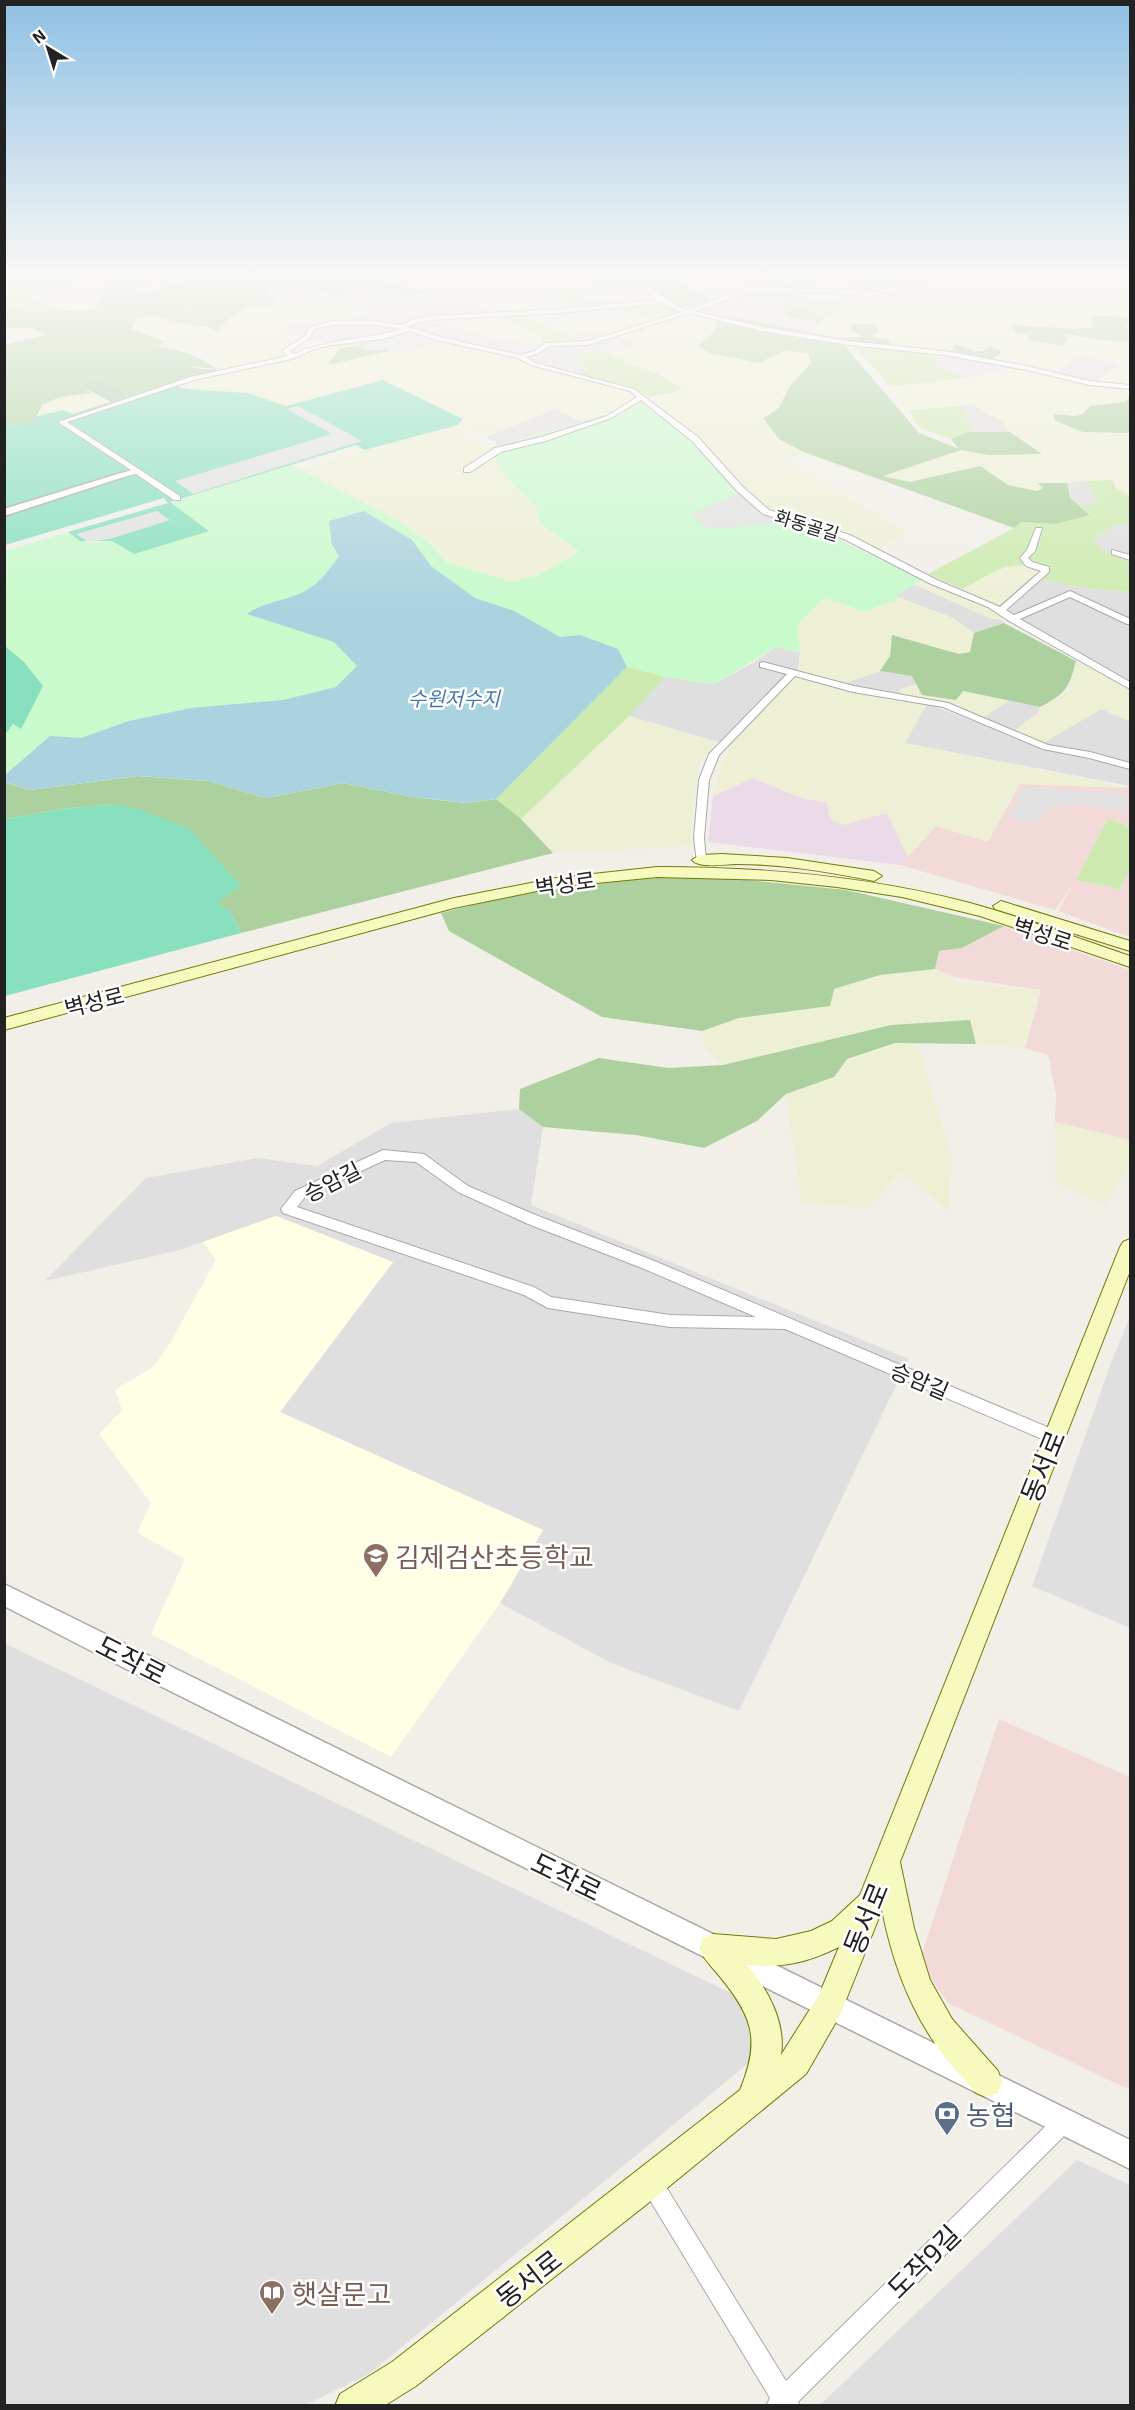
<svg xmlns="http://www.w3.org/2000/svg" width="1135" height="2410" font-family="'Exo 2','Noto Sans KR',sans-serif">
<rect width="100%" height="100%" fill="#f2efe9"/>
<g fill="#e0dfdf">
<path d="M907 276 935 283 925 290 901 297 870 299V297L859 292 878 282Z"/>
<path d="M349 288 447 294 468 291 474 302 500 316 431 320 503 341 509 339 524 343 581 342 570 336 598 330 617 337 629 338 635 346 620 351 572 354 587 368 571 377 531 366 513 358 437 343 402 354 393 350H366L278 334 287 325 313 324 373 314 333 296Z"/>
<path d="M1081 355 1120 365 1095 382 1055 372Z"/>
<path d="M973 404 984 412 1001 420 1010 432H975L960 406Z"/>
<path d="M555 409 585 423 500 446 486 437Z"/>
<path d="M1085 481 1099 503 1081 507 1069 498 1067 483Z"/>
<path d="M1116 525H1130V563L1102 550 1092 539Z"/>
<path d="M1032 576 1077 587 1130 592V681L1057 641 993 611Z"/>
<path d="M914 584 989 618 1002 620 1004 623 974 633 953 618 895 596Z"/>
<path d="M776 647 800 653 798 670 729 745 629 716 666 677 714 684 753 663Z"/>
<path d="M880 671 912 676 917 685 902 688 897 695 880 693 845 683Z"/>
<path d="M1009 701 1040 707 1038 713 1043 743 1101 709 1130 721V786L904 743 927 704 976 722Z"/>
<path d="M519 1109 543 1127 531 1205 909 1359 739 1711 611 1663 500 1603 543 1530 280 1412 393 1262 276 1216 180 1250 45 1281 146 1178 257 1158 317 1166 391 1123Z"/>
<path d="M1130 1317V1628L1032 1586 1112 1360Z"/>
<path d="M4 1643 733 1994 757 2026 755 2058 369 2374 306 2405H5Z"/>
<path d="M1077 2160 1130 2185V2405H820Z"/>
</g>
<g fill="#f2dad9">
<path d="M1020 784 1130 788V827L1108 818 1076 880 1120 889 1130 869V937L1058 911 1073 885 1055 910 900 865 936 826 988 841Z"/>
<path d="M1004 926 1130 970V1140L1055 1122 1056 1095 1048 1055 1025 1048 1041 990 953 977 935 969 938 951 962 948Z"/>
<path d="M999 1719 1130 1777V2090L948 2003 919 1962Z"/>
</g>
<g fill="#ebdbe8">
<path d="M749 291 783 304 787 316 818 322 811 333 696 311Z"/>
<path d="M936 354 1011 366V368L967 378 937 367Z"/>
<path d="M753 778 802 798 887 813 908 857 900 865 708 842 713 796Z"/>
</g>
<path fill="#ffffe5" d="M276 1216 393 1262 280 1412 543 1530 500 1603 391 1757 151 1634 185 1559 137 1533 151 1503 99 1434 122 1410 115 1390 153 1367 169 1345 216 1260 203 1242Z"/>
<g fill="#eef0d5">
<path d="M36 272H233L191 279 148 292 134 291 150 283 121 279 111 284 75 281Z"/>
<path d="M340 272H557L597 285 622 284 639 289 653 299 615 304 554 292 564 303V309L496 314 474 302 468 291 430 294V291L409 290 356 274Z"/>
<path d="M710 272 721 275 722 272H767L764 279 774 287 748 288 719 297 691 284 695 282 677 273Z"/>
<path d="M777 272H819L869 282 853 291 818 290 802 280 805 274Z"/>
<path d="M894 272H1023L1040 284H1061L1046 272H1130V279L1103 285 1130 297V319L1125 317 1075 329 1012 325 1015 333 985 331 992 340H1034L1080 347 1086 341 1068 338 1063 335 1072 333 1081 337 1106 340 1094 346 1115 348 1130 340V359L1120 365 1081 355 1055 372 991 359 999 357 986 351 967 350 955 345 950 352 894 346 888 339 870 337 878 333 872 324H852L849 330 865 337 837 338 811 333 818 322 842 312 795 297 794 291 854 293 871 297 870 299 901 297 924 291 914 288 916 285 933 283Z"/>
<path d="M277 287 317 288 374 315 313 324 287 325 279 334 305 337 292 353 287 357 227 369 203 352 130 329 136 319 151 315 217 331 231 316 252 305 272 306 264 291Z"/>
<path d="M606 308 663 319 612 334 598 330 570 336 523 316Z"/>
<path d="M690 313 721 321 717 323 715 331 703 340 748 361 758 363 784 351 808 353 811 362 789 386 778 409 779 439 804 452 783 461 908 532 880 548 833 527 774 512 750 491 708 444 653 398 682 390 672 380 632 362 617 359 605 351H620L635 346 629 338 617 337Z"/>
<path d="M500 316 539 335 543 342 503 341 430 320Z"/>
<path d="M437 343 513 358 531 366 625 390 635 398 608 414 583 421 554 409 486 437 458 425 463 418 383 380 286 406 247 393 188 389 173 386 291 359 315 348 333 344 355 346 339 349 329 364 393 350 402 354Z"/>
<path d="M1118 367 1130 370V386L1095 382Z"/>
<path d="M1011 368 1082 384 1130 389V396L1125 402 1090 406 1083 414 1077 415 1053 414 1130 433V496L1115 487 1085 481 1039 483 1043 488 1038 491 1008 485 980 466 910 482 882 476 961 450 988 455 1041 453 1010 432 1001 420 984 412 973 404 908 410 890 386 976 377Z"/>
<path d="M91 393 111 402 72 414 63 410 37 416 42 405 60 397Z"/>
<path d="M453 426 489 448 510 481 537 509 540 524 580 553 536 576 512 582 446 562 427 541 397 520 301 470 364 450Z"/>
<path d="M1024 564 1043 570 1036 577 1032 576 998 606 963 589 1002 567Z"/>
<path d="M920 581 929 582 991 607 1003 615 1002 620 989 618 914 584Z"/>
<path d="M824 598 864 611 899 599 953 618 974 633 970 653 959 654 892 635 890 656 880 671 845 683 798 670 800 653 797 626Z"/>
<path d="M1076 661 1109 677 1130 692V721L1101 709 1043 743 1014 731 1038 713 1040 707 1062 696 1071 683Z"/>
<path d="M792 677 891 701 927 704 905 743 1130 788 1020 784 988 842 936 826 908 857 887 813 842 825 830 819 827 803 802 798 753 778 713 796 722 765 734 740Z"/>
<path d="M917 685 922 695 955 700 963 691 1009 701 980 719 951 705 897 695 902 688Z"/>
<path d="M629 716 717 742 700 761 692 815V846L553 853 521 819Z"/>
<path d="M935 969 953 977 954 982 1041 990 1025 1048 976 1044 970 1020 891 1025 723 1065 705 1048 702 1031 739 1018 829 1006 834 989 880 975Z"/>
<path d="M895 1043H917L952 1156 949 1211 901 1172 868 1208 802 1203 786 1094 834 1077 847 1059Z"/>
<path d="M1055 1122 1130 1140V1166L1105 1205 1055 1181Z"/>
</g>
<g fill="#cdebb0">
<path d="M557 272H592L622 284 597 285Z"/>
<path d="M855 272H894L907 276 878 282 853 276Z"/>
<path d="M749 291H794L795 297 839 299V305L842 312 825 318Z"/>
<path d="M5 292 27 293 59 310 39 312 5 309Z"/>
<path d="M554 292H562L615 304 564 309V303L549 294Z"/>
<path d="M660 303 682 312 663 319 606 308Z"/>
<path d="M500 316H523L583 342H543L539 335Z"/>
<path d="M853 345 936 354 937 367 967 378 890 386Z"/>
<path d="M605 351C630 366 661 370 683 390L649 397 631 387 578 373 587 368 571 354Z"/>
<path d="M960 406 975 432H968L951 439 920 428 908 410Z"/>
<path d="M1113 480 1115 487 1130 496V525H1116L1092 539 1102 550 1130 563V592L1077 587 1043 579 1048 569C1006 560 999 569 963 589L928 574 1014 528 1021 522 1055 524 1090 514 1081 507 1098 502 1085 481Z"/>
<path d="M627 667 666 677 629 716 521 819 496 799Z"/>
<path d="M1108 818 1130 827V869L1120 889 1076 880Z"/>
</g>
<g fill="#add19e">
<path d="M5 272H36L75 281 35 290 5 281Z"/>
<path d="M233 272H340C371 276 400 289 431 291L430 294 349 288 333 296C312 286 287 284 264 291L275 298 272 306 252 305 231 316 203 315 184 309 179 310 183 314 202 319 206 327 184 324 151 315 136 319 131 329 164 341 158 347C181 350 198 355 217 369L188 366 181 361 169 367 178 366 197 375 128 396 103 380 82 387 91 393 60 397 42 405 34 422 5 426 4 345 45 335 29 327 5 329V309L39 312 94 310 104 291 148 292 191 279Z"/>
<path d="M604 272H659L712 300C671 315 681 303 649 287 635 280 618 279 604 272Z"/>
<path d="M767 272 805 274 803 280 818 290 774 287 764 279Z"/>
<path d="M783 304H792L825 318 818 322 787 316Z"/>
<path d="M730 316 837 338 864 337 849 330 852 324H872L877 327 878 333 871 337 888 339 894 346 836 340 834 343 845 346 919 433 959 449 951 439 968 432H1010L1042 454 988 455 961 450 883 476 910 482 980 466 1008 485 1037 491 1043 488 1038 483H1067L1070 498 1090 515 1055 524 1021 522 1014 528 804 452 779 439 763 418 778 409 790 386 811 363 808 353 784 351 758 363 709 353 698 346 715 331 717 323Z"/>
<path d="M1012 325 1075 329 1093 327 1130 334V341C1123 343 1091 339 1082 337 1074 336 1072 333 1063 335L1068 338 1063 346 1028 340V335L1015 333Z"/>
<path d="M355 346 366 350H393L328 365 339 349Z"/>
<path d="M1130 396V433L1083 432 1056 421 1053 414 1075 416 1083 414 1090 406 1125 402Z"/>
<path d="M1004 623 1076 661C1069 689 1065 694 1040 707L963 691 956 700 922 695 912 676 880 671 890 656 892 635 959 654 970 652 974 633Z"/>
<path d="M138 776 209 781 266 798 343 783 413 797 466 803 496 799 521 819 553 853 241 933 230 911 215 903 241 886 111 804 61 809 5 819 4 782 29 790Z"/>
<path d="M718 877 846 890 1004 926 962 948 939 951 935 969 880 975 834 989 830 1006 739 1018 702 1031 602 1017 449 931 441 913 514 895 627 879Z"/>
<path d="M970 1020 976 1044 895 1043 847 1059 834 1077 786 1094 757 1121 704 1148 636 1135 543 1127 519 1109 520 1089 599 1058 668 1068 723 1065 891 1025Z"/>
</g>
<g fill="#aacbaf">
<path d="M130 278 151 283 133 291H104L121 279Z"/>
<path d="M184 309 203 315 231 316 217 331 206 327 202 319 183 314 178 310Z"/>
<path d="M1096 316 1125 317 1130 319V325L1125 326 1130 334 1093 327 1091 320Z"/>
<path d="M955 345C967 346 979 357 989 347L1001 350V353L991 359 950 352Z"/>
<path d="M164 354 179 355C184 369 204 370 217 369L218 371 197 375 178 366 169 367 155 363Z"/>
<path d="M87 380H103L128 396 111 402 82 387Z"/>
</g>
<path fill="#c8facc" d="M635 398 695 444 739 492 764 514 782 523 820 531 929 582 920 581 896 596 899 599 864 611 824 598 797 626 800 653 776 647 714 684 666 677 627 667 496 799 466 803 413 797 343 783 266 798 209 781 138 776 29 790 5 782V735L13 724 21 729 24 662 5 646V551L68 532 80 541 91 543 209 530 169 503 292 465 397 520 427 541 446 562 512 582 536 576 580 552 540 524 537 509 510 481 489 448 608 414Z"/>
<g fill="#88e0be">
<path d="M383 380 463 419 458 425 364 450 356 445 170 502 209 531 134 554 112 541H80L68 532 168 503 164 498 5 545V426L34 422 37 416 63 410 72 414 166 384 187 389 247 393 286 406Z"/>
<path d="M5 646 24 662 43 686 21 729 13 724 5 735Z"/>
<path d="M111 804 145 811 189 829 241 886 216 903 230 911 241 933 5 996V819L61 809Z"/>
</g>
<g fill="#e2e2e2">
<path d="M298 406 362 441 193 494 175 481 332 434 287 409Z"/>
<path d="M739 492 764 513 782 523 718 529 705 526 690 515Z"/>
<path d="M157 511 170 520 110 539 88 542 76 534Z"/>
<path d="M1024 787 1124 794 1128 811 1076 804 1056 806 1032 824 1009 816Z"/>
</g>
<path fill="#aad3df" d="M364 511 412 540 431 566 475 598 514 611 560 637 580 635 618 649 627 667 496 799 466 803 413 797 343 783 266 798 209 781 138 776 29 790 5 782V775L50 736 81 738 129 721 191 708 283 700 336 687 357 666 334 642 247 614C265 601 287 601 305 591 320 583 329 570 339 556L332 545 329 521Z"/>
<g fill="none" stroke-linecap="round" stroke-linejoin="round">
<defs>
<g id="minor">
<path d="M593 272C610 272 633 279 648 287 663 294 670 305 688 310L750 287 854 290 866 283 824 272H836L873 281V283L860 291 867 293 907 284 909 287 867 297 855 294 751 291 695 311 762 327 849 341 944 351 1027 366 1089 381 1130 385V389L1089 385 1027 370 944 355 849 345 762 331 689 313 588 345 549 346 539 353 526 357 535 363 634 389 698 437 743 487 769 510 850 535 937 580 1000 607 1041 571 1026 566 1020 558 1027 550 1036 528H1042L1035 551 1028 558 1032 562 1049 567V572L1006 610 1014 615 1070 591 1130 619V624H1127L1070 597 1020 619 1130 682V689L1009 621 988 607 931 584 844 539 763 514 737 491 692 441 641 400 611 418 546 441 501 452 470 472H464V468L495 448 541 437 607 416 637 397 630 391 531 365 518 358 437 340 409 331 383 339 332 345 317 348 292 359 194 380 67 422 180 496V500H174L136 474 122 477V473L131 470 58 422 190 377 288 356 283 352V350L305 336 309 327 332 321H375L402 325 412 320 431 316 562 309 657 300 644 289ZM661 303 682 312 588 341 545 343 535 351 520 355 441 337 408 327 416 323 431 320 562 313ZM332 325H375L403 329C367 340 329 338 294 354L290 351 310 338 314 329Z"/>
<path d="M1112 550 1130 555V560L1112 554Z"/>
<path d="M763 662 854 686 948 703 1048 745 1090 752 1130 763V769L1089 758 1043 749 943 707 853 692 795 676 719 755 709 780 704 838 706 860 701 863 697 862 694 838 699 780 709 754 787 674 760 667V663Z"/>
<path d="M383 1150 424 1154 468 1186 538 1216 652 1260 1059 1432 1062 1437 1059 1442 1054 1444 1049 1442 785 1329 670 1327 548 1308 524 1295 283 1213 281 1209 295 1191ZM385 1160 416 1162 458 1192 528 1224 642 1268 756 1317 670 1315 551 1297 534 1287 297 1207 305 1197Z"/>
<path d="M1063 2112 1070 2116 1074 2123 1070 2130 798 2402 800 2406H766L770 2398 639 2182 642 2174 650 2171 658 2174 786 2381 1056 2116Z"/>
</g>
<g id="tertiary">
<path d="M121 473 130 475 4 516V509Z"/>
<path d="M4 1584 1130 2140V2169L136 1674 4 1606Z"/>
</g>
<g id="secondary">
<path d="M722 854 787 858 874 871 882 876 874 881C829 872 783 864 737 864 725 864 700 869 692 860L700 855Z"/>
<path d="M657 867C762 867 867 876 970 903 1024 918 1077 938 1130 956V967L980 916 902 897 837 887 771 880 657 877 556 887 454 908 4 1030V1018L454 898 556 878Z"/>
<path d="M1001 901 1130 941V951L995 909 993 906Z"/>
<path d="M1130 1239V1271L900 1862 914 1928 930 1980 952 2019 998 2071 1002 2082 998 2093 987 2097 976 2093C961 2075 944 2059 932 2039 906 2000 891 1955 882 1910L840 2015 806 2074 661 2193 416 2386 384 2406H335L340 2394 392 2362 740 2090C760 2042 754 2018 721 1978 713 1968 704 1960 699 1948L703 1938 713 1934 776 1939 811 1931 832 1921 860 1895 1120 1247 1123 1242ZM839 1947 819 1995 781 2055C786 2023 768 1989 747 1965 784 1968 806 1963 839 1947Z"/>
</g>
</defs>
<use href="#minor" stroke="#a9a9a9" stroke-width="2"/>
<use href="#tertiary" stroke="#a9a9a9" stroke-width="3"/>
<use href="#secondary" stroke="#707d05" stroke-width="2"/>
<use href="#minor" fill="#fff" fill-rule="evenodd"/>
<use href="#tertiary" fill="#fff" fill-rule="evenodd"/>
<use href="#secondary" fill="#f7fabf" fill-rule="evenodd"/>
</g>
<linearGradient id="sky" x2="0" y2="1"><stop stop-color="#8fc0e4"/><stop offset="0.45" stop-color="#f9f8f5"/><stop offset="1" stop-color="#f9f8f5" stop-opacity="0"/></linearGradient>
<rect width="1135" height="610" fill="url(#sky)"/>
<defs>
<symbol id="school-pin" viewBox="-11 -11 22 30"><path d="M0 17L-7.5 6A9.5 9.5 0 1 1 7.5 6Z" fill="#8d6e63" stroke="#fff"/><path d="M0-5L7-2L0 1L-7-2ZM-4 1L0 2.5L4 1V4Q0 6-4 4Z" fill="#fff"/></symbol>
<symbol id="bank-pin" viewBox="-11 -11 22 30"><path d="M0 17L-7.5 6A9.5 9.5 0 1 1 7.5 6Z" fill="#5c6f8a" stroke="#fff"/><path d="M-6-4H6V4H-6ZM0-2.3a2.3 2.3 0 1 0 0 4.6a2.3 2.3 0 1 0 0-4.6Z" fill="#fff"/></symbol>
<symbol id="library-pin" viewBox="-11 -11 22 30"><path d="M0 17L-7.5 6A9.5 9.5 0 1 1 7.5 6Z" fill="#8d6e63" stroke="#fff"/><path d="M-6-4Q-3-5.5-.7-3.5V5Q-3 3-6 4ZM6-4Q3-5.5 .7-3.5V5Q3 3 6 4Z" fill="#fff"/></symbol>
</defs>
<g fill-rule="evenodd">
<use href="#school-pin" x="361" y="1541" width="30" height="40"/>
<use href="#bank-pin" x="932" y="2099" width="30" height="40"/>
<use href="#library-pin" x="257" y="2278" width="30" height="40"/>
</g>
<g text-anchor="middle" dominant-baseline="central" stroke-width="5" stroke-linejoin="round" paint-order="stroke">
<g font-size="18" fill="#222" stroke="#fff">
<text transform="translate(807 525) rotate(17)">화동골길</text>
</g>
<g font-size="20" font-style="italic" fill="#4a7aab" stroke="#fff">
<text x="454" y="698">수원저수지</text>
</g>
<g font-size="22" fill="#222" stroke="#fff">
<text transform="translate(565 883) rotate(-8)">벽성로</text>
<text transform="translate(1043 933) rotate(18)">벽성로</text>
<text transform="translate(94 1001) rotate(-14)">벽성로</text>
<text transform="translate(332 1181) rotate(-27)">승암길</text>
<text transform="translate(920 1380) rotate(23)">승암길</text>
</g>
<g font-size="27" fill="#222" stroke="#fff">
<text transform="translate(1042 1466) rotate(-68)">동서로</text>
<text transform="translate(132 1659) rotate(27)">도작로</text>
<text transform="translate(567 1876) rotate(26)">도작로</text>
<text transform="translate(865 1918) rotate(-68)">동서로</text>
<text transform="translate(923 2261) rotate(-45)">도작9길</text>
<text transform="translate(528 2278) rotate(-38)">동서로</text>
</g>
<g font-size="27" fill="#785e54" stroke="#fff" text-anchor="start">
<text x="395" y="1556">김제검산초등학교</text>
<text x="292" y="2293">햇살문고</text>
</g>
<g font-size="27" fill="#4e5e75" stroke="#fff" text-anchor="start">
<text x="966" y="2114">농협</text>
</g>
</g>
<rect width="1135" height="2410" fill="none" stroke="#222222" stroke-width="12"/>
<g transform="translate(48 48) rotate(322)" stroke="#ffffff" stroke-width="4.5" paint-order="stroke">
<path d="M0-4.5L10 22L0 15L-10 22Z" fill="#222222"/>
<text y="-9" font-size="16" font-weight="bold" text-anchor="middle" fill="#222222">N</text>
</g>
</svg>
